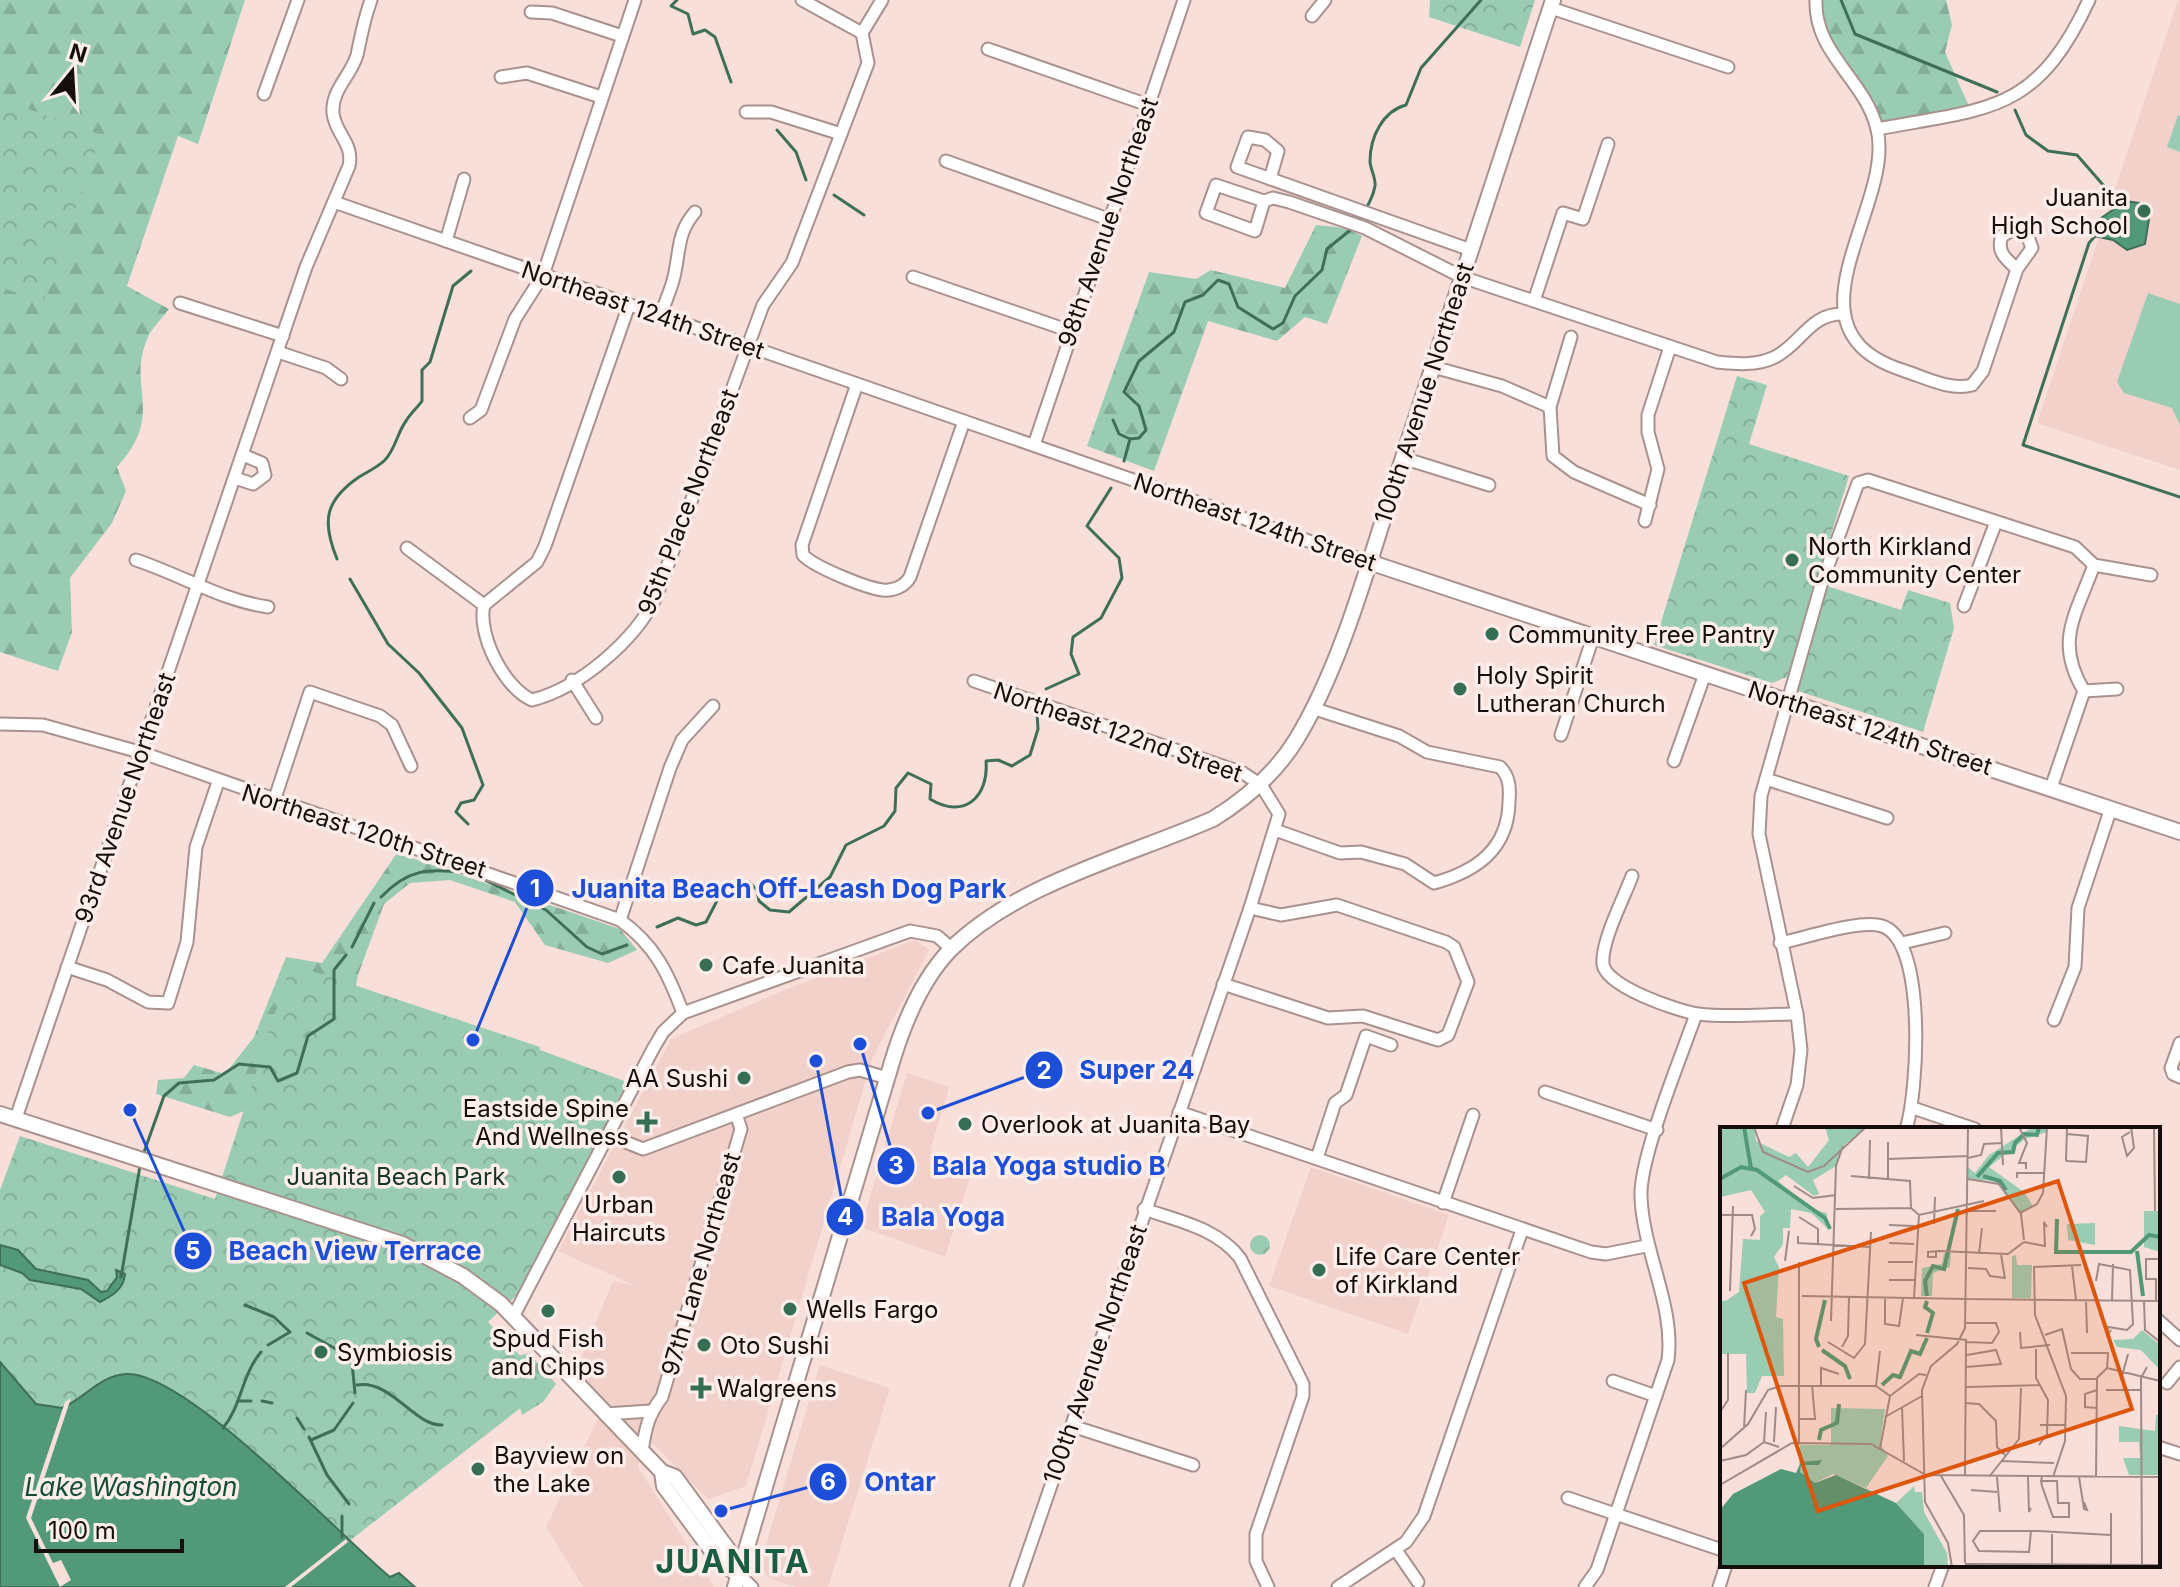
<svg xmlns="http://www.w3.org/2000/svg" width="2180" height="1587" font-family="Inter,sans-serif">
<defs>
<pattern id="forest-firs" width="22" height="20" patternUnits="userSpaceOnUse" patternTransform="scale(2)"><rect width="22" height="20" fill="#9accb4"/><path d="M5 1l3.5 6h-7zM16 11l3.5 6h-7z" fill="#84ae9a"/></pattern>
<pattern id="park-crowns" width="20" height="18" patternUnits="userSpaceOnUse" patternTransform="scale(2)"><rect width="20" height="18" fill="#9accb4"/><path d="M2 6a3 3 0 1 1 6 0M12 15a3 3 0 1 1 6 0" fill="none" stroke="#84ae9a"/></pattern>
</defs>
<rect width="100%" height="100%" fill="#f8dfda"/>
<g fill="#f2d1ca">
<path d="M2178 0H2180V470L2037 423Z"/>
<path d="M915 940 929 950 872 1059 746 1486 708 1499 646 1437 638 1467 714 1587H583L546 1527 606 1402 576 1371 613 1281 636 1286 558 1251 671 1039 782 991Z"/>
<path d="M907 1073 949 1087 930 1151 974 1165 945 1257 861 1227Z"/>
<path d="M1311 1167 1449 1215 1408 1334 1269 1286Z"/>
<path d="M820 1365 890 1388 828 1587H797L770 1579 763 1570 762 1558Z"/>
</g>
<g fill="#9accb4">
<path d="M2178 115 2180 116V152L2167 147Z"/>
<path d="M2148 293 2180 304V425L2172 408 2124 393 2117 382Z"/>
</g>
<g fill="url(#forest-firs)">
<path d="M0 0H245L198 144 178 136 127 286 169 309C163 317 155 325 150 333 123 385 168 412 117 467L126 491 112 523 70 578 72 632 58 671 0 652Z"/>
<path d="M1816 0H1946L1952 25 1945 52 1971 111 1877 129 1834 59Z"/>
<path d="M1316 225 1345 228 1362 236 1327 324 1305 317 1277 341 1208 321 1154 471 1087 446 1149 272 1196 279 1211 270 1285 288Z"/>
<path d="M397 853 620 929 637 950 608 963 545 945 515 902 450 880 410 883 384 904 358 975 349 1026 311 1082 230 1117 156 1094 158 1080 184 1078 194 1065 225 1074 254 1037 286 957 322 963Z"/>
<path d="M529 1353 556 1384 543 1402 522 1415 514 1383 502 1360Z"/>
</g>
<g fill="url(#park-crowns)">
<path d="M1430 0H1535L1520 47 1429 17Z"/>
<path d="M0 99 101 135 43 302 0 287Z"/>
<path d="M1737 376 1767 385 1749 444 1849 476 1787 677 1772 683 1654 645Z"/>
<path d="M1827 586 1901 610 1908 590 1950 603 1954 628 1923 732 1798 691Z"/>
<path d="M291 964 540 1047V1050L627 1082 521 1291 488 1322 549 1386 348 1542C305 1500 185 1375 126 1375 100 1374 84 1399 62 1408L36 1404 0 1362V1190L20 1136 215 1199Z"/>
<circle cx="1260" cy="1245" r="10"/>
</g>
<g fill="#519979" stroke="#3f6f58" stroke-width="2">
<path d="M2126 201 2139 203 2150 213 2145 244 2127 250 2113 240 2094 236 2098 220Z"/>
<path d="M0 1245 18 1250 36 1269 88 1280 101 1292 107 1291 117 1277 116 1270 125 1274C124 1289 112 1296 100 1302L81 1289 30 1280 22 1273 0 1265Z"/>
<path d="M0 1362 36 1404 62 1408C84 1399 99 1376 126 1374 186 1371 339 1535 390 1577L399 1573 415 1587H0Z"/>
</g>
<g fill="#f8dfda">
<path d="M71 1398 31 1518 53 1563 61 1560 71 1580 60 1587 26 1518 65 1402Z"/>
<path d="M346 1539 348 1542 291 1587H285Z"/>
</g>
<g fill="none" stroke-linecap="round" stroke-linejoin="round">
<g stroke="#3f6f58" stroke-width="3">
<path d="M677 0 671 6 688 14 693 34 705 30 715 37 731 82"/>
<path d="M1841 0 1855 34 1997 92"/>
<path d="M2015 110 2026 135 2048 151 2077 155 2104 186 2126 201V205"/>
<path d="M777 130 796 152 806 180"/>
<path d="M834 195 864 215"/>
<path d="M1358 221C1365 210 1373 199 1375 186 1376 177 1370 169 1370 161 1370 137 1383 111 1406 105L1421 68 1481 0"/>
<path d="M2096 235 2089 243 2023 445 2180 497"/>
<path d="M1113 420 1119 434 1130 439"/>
<path d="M1124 461 1130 439 1139 438 1146 430 1139 406 1124 392 1139 361 1174 332 1185 302 1203 295 1218 280 1229 284 1238 307 1273 329 1283 323 1295 296 1322 270 1327 249 1354 227"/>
<path d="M337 559C322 522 324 501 359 477 367 472 378 467 385 460 396 448 397 433 406 421 410 414 417 408 422 401V370L430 362 453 286 471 271"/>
<path d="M350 579 388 644 419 673 462 728 483 785 474 800 461 803 456 812 468 824"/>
<path d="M1046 689 1079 674 1071 654 1073 637 1101 618 1122 578 1119 558 1087 526 1111 488"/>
<path d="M485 880 546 910 587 947 602 954 627 945"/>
<path d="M381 897C408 869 428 868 465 873"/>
<path d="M657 927 678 918 696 925 706 922 720 895 749 882 757 890 759 901 770 910 789 912 830 877 846 845 884 826 895 811 896 788 908 773 931 784 930 799C964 820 989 797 986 761L998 760 1012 766 1030 755 1038 729 1037 712"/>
<path d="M352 947 374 903"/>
<path d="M143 1155 164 1096 179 1083 214 1080 239 1064 270 1067 278 1081 297 1073 308 1036 334 1019V970L346 955"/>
<path d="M121 1277 140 1166"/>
<path d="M245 1305 274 1317 290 1332 268 1345"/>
<path d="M307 1333 345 1354"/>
<path d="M352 1363 355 1393"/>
<path d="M357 1385C391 1379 414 1426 442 1425"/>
<path d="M238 1401H251"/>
<path d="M262 1401 272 1403"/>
<path d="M297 1418 304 1429"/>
<path d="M223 1428C242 1405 241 1376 261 1352"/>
<path d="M309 1437 327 1475 349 1504"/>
<path d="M311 1440 334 1430 353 1403"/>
<path d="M342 1537V1516"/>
</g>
<defs>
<g id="minor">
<path d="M802 0 862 33"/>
<path d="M1816 0C1814 54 1865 79 1877 129 1896 206 1776 329 1902 370 1924 377 1950 391 1972 385L1983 371 2017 269 2032 248 2026 232 2012 230 2002 236C1996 252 2006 259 2017 269"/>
<path d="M1551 8 1728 67"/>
<path d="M531 12 552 13 622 36"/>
<path d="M1312 16 1325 0"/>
<path d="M988 49 1148 105"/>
<path d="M501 77 527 73 601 97"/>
<path d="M264 94 298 0"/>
<path d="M746 112H771L841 134"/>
<path d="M1877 129C1989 108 2036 114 2089 0"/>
<path d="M946 161 1108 219"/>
<path d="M1270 179 1278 151 1265 140 1248 137 1237 167 1471 250"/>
<path d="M1264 201 1255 231 1206 213 1216 185 1264 201 1273 198 1289 202 1365 228 1462 277 1717 362C1736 364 1757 366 1775 357 1802 343 1810 313 1844 314"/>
<path d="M334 202 1369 562"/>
<path d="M446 241 464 179"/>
<path d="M913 277 1070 331"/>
<path d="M1534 301 1563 213 1583 219 1608 144"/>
<path d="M180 303 283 336"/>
<path d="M661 315C665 301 673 286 675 272 680 247 678 232 695 212"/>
<path d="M1571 337 1550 407 1553 456 1574 472 1650 505"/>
<path d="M278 352 326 368 341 379"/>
<path d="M1433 367 1502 386 1550 407"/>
<path d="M857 384 802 545 803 555C814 567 866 588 883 590 894 591 905 586 910 577L964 421"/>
<path d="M470 418 481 410 515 319 543 275 635 0"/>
<path d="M1034 445 1184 0"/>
<path d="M1403 458 1489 485"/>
<path d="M235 478 253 484 265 475 262 463 243 455"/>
<path d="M1645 521 1658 469 1648 432V415L1670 347"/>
<path d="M407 548 484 605C477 634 504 688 532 700 580 688 635 640 656 597L763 305 792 263 868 63 862 33 882 0"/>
<path d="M136 560C181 575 221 600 268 607"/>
<path d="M484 605 537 562 545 546 629 305"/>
<path d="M1964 606 1996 522"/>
<path d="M572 680 596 718"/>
<path d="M974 681 1243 773 1261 785 1279 814 1250 908 1016 1587"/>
<path d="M2084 691 2117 689"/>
<path d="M0 724 43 725 143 753 620 920C655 945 668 973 683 1013"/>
<path d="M1561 735 1593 637"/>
<path d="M1674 761 1705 674"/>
<path d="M1766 779 1887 818"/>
<path d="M2051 788 2084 691C2054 641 2076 615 2094 565"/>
<path d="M274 801 310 692 380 716 392 725 411 766"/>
<path d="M1275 830 1340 853 1361 852 1405 864 1434 883C1477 871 1508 849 1509 802 1510 789 1510 777 1500 767L1427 752 1399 736 1312 708"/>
<path d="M1632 876C1624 898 1601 941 1603 964 1605 986 1677 1011 1698 1014 1730 1018 1765 1014 1797 1014"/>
<path d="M620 920 670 768 682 740 713 706"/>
<path d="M1780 943C1805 938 1860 919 1882 926 1927 940 1918 1092 1906 1129"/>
<path d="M1902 943 1945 933"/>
<path d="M67 967 107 980 148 1002 168 1003 187 942 196 847 218 782"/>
<path d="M1223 984 1328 1018 1363 1016 1438 1040 1448 1035 1468 982 1454 947 1446 942 1337 905 1281 915 1250 908"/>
<path d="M2054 1020 2075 967 2078 908 2111 808"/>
<path d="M2180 1043 2171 1068 2173 1074 2180 1077"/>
<path d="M1545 1092 1657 1130"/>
<path d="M1913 1108 1975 1129"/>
<path d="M1179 1112 1591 1252 1606 1254 1646 1246"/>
<path d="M16 1118 306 267 349 166C354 143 335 134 333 113 331 90 351 76 357 55 361 36 364 19 371 0"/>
<path d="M1782 1129 1797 1085 1801 1050 1797 1014 1759 834 1761 796 1821 585 1858 483 1868 480 2075 547 2094 565 2151 575"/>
<path d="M608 1135 643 1149 848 1072 860 1070 887 1078"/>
<path d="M1317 1158 1335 1103 1346 1095 1366 1036 1391 1045"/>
<path d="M1443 1203 1473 1115"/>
<path d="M1144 1209C1178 1221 1217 1228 1240 1258L1303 1384V1396L1256 1534V1561L1268 1587"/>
<path d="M514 1315 653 1049 663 1032 683 1013 910 931 937 936 952 949"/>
<path d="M2158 1320 2180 1340"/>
<path d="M1613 1381 1656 1396"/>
<path d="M2167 1383 2180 1367"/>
<path d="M605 1414 651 1411"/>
<path d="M1072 1426 1193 1465"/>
<path d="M2158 1447 2180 1454"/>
<path d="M642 1452C645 1430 648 1415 662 1397L741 1129 736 1114"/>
<path d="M1568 1498 1722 1550"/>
<path d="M1396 1550 1418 1582"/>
<path d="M739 1575 752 1587"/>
<path d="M1338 1587 1406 1542 1424 1516 1522 1230"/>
<path d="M1585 1587 1597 1570 1668 1360C1675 1306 1643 1252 1641 1197 1639 1158 1682 1055 1696 1014"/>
<path d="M1719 1587 1726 1565"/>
<path d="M1935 1587 1943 1565"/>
</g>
<g id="major">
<path d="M1369 562 2180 832"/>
<path d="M0 1114 402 1244 463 1276 501 1304 662 1472 675 1477 732 1555 739 1575"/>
<path d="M662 1472 664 1486 720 1562 739 1575"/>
<path d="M735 1587 892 1062C904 1022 921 980 951 949 1018 883 1128 856 1213 819 1247 798 1275 774 1296 740 1342 665 1370 558 1398 473 1450 316 1501 158 1553 0"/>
</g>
</defs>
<use href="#minor" stroke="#a9928d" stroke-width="15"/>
<use href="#major" stroke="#a9928d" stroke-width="18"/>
<use href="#minor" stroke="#fff" stroke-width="11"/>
<use href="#major" stroke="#fff" stroke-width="14"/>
</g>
<g fill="#356d55" stroke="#feeeeb" stroke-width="3">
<circle cx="2144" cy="211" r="8"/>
<circle cx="1792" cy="560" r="8"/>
<circle cx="1492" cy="634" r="8"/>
<circle cx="1460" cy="689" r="8"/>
<circle cx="706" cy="965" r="8"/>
<circle cx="744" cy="1078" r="8"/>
<path d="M643 1110h8v8h8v8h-8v8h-8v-8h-8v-8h8z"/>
<circle cx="965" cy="1124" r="8"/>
<circle cx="619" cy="1177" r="8"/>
<circle cx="1319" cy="1270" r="8"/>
<circle cx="790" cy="1309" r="8"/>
<circle cx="548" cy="1311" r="8"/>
<circle cx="704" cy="1345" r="8"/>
<circle cx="321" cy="1352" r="8"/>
<path d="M697 1376h8v8h8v8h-8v8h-8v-8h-8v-8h8z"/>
<circle cx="478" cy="1469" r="8"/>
</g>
<g text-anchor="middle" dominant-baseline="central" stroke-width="7" stroke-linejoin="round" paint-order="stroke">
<g font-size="24" fill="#160e0c" stroke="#feeeeb" text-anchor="start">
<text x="2128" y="197" text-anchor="end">Juanita<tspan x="2128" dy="28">High School</tspan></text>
<text x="1808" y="546">North Kirkland<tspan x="1808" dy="28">Community Center</tspan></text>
<text x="1508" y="634">Community Free Pantry</text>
<text x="1476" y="675">Holy Spirit<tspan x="1476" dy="28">Lutheran Church</tspan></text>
<text x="722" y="965">Cafe Juanita</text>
<text x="728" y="1078" text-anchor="end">AA Sushi</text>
<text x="629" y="1108" text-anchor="end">Eastside Spine<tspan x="629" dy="28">And Wellness</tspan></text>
<text x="981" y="1124">Overlook at Juanita Bay</text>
<text x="619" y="1204" text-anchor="middle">Urban<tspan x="619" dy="28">Haircuts</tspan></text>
<text x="1335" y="1256">Life Care Center<tspan x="1335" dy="28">of Kirkland</tspan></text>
<text x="806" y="1309">Wells Fargo</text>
<text x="548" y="1338" text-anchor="middle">Spud Fish<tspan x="548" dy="28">and Chips</tspan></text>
<text x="720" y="1345">Oto Sushi</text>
<text x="337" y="1352">Symbiosis</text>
<text x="717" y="1388">Walgreens</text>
<text x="494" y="1455">Bayview on<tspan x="494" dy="28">the Lake</tspan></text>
</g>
<g font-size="24" fill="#160e0c" stroke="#feeeeb">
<text transform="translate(1108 222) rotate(-71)">98th Avenue Northeast</text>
<text transform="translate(643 310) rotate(19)">Northeast 124th Street</text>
<text transform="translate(1424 393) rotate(-72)">100th Avenue Northeast</text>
<text transform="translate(688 502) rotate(-69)">95th Place Northeast</text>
<text transform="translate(1255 522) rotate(19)">Northeast 124th Street</text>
<text transform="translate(1870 728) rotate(18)">Northeast 124th Street</text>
<text transform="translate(1118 732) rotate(19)">Northeast 122nd Street</text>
<text transform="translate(125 798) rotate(-71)">93rd Avenue Northeast</text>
<text transform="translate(364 831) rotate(18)">Northeast 120th Street</text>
<text transform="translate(701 1264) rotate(-74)">97th Lane Northeast</text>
<text transform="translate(1095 1354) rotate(-71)">100th Avenue Northeast</text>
</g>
<g font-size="24" fill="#143527" stroke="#feeeeb">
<text x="396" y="1176">Juanita Beach Park</text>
</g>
<g font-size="26" font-style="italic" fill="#134d37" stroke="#feeeeb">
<text x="131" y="1486">Lake Washington</text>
</g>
<g font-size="32" font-weight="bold" letter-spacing="2" fill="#1a5d43" stroke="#feeeeb">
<text x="733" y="1561">JUANITA</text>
</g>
</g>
<g transform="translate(1720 1127)">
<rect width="440" height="440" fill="#f8dfda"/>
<path d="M347 97 375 96V118L348 113Z" fill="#9accb4"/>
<path d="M8 0H34L36 14 69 30 76 26 88 40 109 13 105 0H146L123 19 116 39 93 53 99 67 94 69 66 48 58 54 94 83 107 86V101L91 86 71 82 70 101H63V117L54 130 59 140 56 190 63 192 64 249H42L35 266H27L26 227H0V178L19 165 23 112 40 113V89L45 85 31 63 0 70V4ZM313 0H327V5L305 12 269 40 304 65 313 79 300 86 275 54 248 52V40L255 46 269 28ZM424 84H440V125L424 120ZM224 126H231L230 140 213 146 212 169H201L202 141 222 137Z" fill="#9accb4"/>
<path d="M296 128 297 138H312L311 171H292V129ZM0 167 1 174 45 170V197H30V183H10L9 198H0ZM422 203 440 218V243L421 223 397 220 393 213 413 212ZM111 281 165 282 160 317 168 329 146 361 113 347 95 356 79 345 80 318H111ZM436 288H440V348H409L403 331H420L419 315H399V299L435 304ZM194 359 195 365H202L204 385 227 426 228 440H204V407L176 376Z" fill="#9accb4"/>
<path d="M102 333 99 338H81L80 345 95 356 116 348 176 376 204 407V440H0V383L13 367 61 342 76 346 81 335Z" fill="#519979"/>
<path fill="none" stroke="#519979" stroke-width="4" d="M24 0 31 41M263 49 280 54 286 63M257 50 278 26 293 25 295 16 304 7 317 8 319 0M0 52 21 40 37 43 105 91 110 102M337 92 336 125H411L429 108 440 110M417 124 423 169M207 169 205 154 213 139 224 142 238 82M207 174 205 180 213 186 207 206M99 220 96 212 105 173M102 223 125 239 130 252M162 258 173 248 180 250 191 224 200 227 207 211M99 313 101 303 117 296 119 277"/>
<path fill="none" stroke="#9e8b88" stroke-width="2" d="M34 0 43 25 88 45 104 39 146 0M281 0 283 38M299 0 307 16 299 36H306V42M434 0 435 84M410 5 402 10 407 29 414 21 411 0M347 7 368 9 366 35 347 34 346 33 347 0M168 15V52M248 31 261 28 264 17 281 16M168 32 248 29M131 49 190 54 191 81M297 51V46H325M149 52 150 13M248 52 279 57 301 87 304 113M74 59 93 71 116 68M116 82 191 81 199 88 264 74M248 84H276M300 86 317 77 323 66 327 0M0 88H32L35 102 31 109M79 90 98 102V117M214 97 215 70M169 98 194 99M78 109V116L150 120M304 115 325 119 324 95 327 100M169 116 194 117M216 125V130H208V125L219 124 288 127 304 115M259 127 262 101M281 127 285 152M65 134 69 104M168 135H193M352 139 356 173M248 141 266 142 270 149 285 151M169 153H194M376 154 379 137 410 143 413 197 407 203 388 200 387 209 391 203M10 164 13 79M82 169 247 172M194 171 199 88M165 172V197L179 199 183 171M247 172 440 174M366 173 367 206M392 174 393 137M424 174 425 203 440 215M436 174V152H426V132H439M111 194 116 39 123 19M246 196H276L279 205 272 216 246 215M300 205 301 221 330 218M196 208 246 213 245 349M325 208 342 202 351 242M108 215 134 231 145 217 151 105M122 220 128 209 129 170M316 222V251L328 273 327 307 319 318M351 226H388L387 241 377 251 376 350M246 240 281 237 276 223 247 228M387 241 440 254M351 242 360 252H376M401 253 408 227M101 258V241L119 247M156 259 160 224M246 260 319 258M386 263H420M170 269 199 247 206 248M245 276 259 277 276 294 277 320 285 328M182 281 184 334M377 281 365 280V267L377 263M0 285 8 273V226M165 290 202 269M79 292H95L92 258M320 298H345M24 301 26 263M44 315 46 285M54 315 56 280M79 316V135M160 321 170 269M0 322 28 297 48 263 60 259H156L170 269M0 334 26 328 44 315 59 320M281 334 334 336M204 348 440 350M221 349 244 388 245 436M269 350 299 312 301 261M277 350 280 385 279 379M308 350 309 385 311 381M333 350 345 314 346 269 315 188 314 140 361 138M359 350 364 382 367 383 364 375M321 354H337L338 376H349V390H333L322 359 321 354 322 350M0 358 72 316 151 317 204 347M251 363 277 365M391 386V438M311 404 309 425 259 424 253 414 260 404H318L391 408M245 437 440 438M332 437V407M232 440 228 416 205 375 202 263 211 239 237 217 245 201 248 0M422 440 421 251 427 240"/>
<path fill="#de550c" fill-opacity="0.15" stroke="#de550c" stroke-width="4" d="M338 54 412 282 98 384 24 156Z"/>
<rect width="440" height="440" fill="none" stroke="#160e0c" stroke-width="4"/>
</g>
<path fill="none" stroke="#1d4ed8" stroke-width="3" d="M473 1040L535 888M928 1113L1044 1070M860 1044L896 1166M816 1061L845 1217M130 1110L193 1251M721 1511L828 1482"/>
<g fill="#1d4ed8" stroke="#feeeeb" stroke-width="3">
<circle cx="473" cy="1040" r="8"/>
<circle cx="928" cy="1113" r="8"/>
<circle cx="860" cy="1044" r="8"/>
<circle cx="816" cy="1061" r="8"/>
<circle cx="130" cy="1110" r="8"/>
<circle cx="721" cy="1511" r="8"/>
<circle cx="535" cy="888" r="20"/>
<circle cx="1044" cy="1070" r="20"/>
<circle cx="896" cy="1166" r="20"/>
<circle cx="845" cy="1217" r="20"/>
<circle cx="193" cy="1251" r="20"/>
<circle cx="828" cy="1482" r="20"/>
</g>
<g font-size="24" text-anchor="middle" font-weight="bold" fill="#fff">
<text x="535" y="897">1</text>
<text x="1044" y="1079">2</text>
<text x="896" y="1174">3</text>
<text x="845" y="1225">4</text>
<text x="193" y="1259">5</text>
<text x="828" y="1490">6</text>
</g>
<g font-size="26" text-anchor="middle" font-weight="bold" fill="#1d4ed8" stroke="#feeeeb" stroke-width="7" stroke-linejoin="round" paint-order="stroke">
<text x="789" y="898">Juanita Beach Off-Leash Dog Park</text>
<text x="1137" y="1079">Super 24</text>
<text x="1049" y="1175">Bala Yoga studio B</text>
<text x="943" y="1226">Bala Yoga</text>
<text x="355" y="1260">Beach View Terrace</text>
<text x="900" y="1491">Ontar</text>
</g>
<g transform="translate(72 72) rotate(18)" stroke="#feeeeb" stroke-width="6" paint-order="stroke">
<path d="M0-6L14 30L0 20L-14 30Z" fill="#160e0c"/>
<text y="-12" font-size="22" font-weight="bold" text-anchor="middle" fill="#160e0c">N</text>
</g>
<path d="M36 1539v12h146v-12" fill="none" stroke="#160e0c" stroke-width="4"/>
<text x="48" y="1539" font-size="24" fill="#160e0c" stroke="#feeeeb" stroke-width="6" paint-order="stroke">100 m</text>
</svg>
